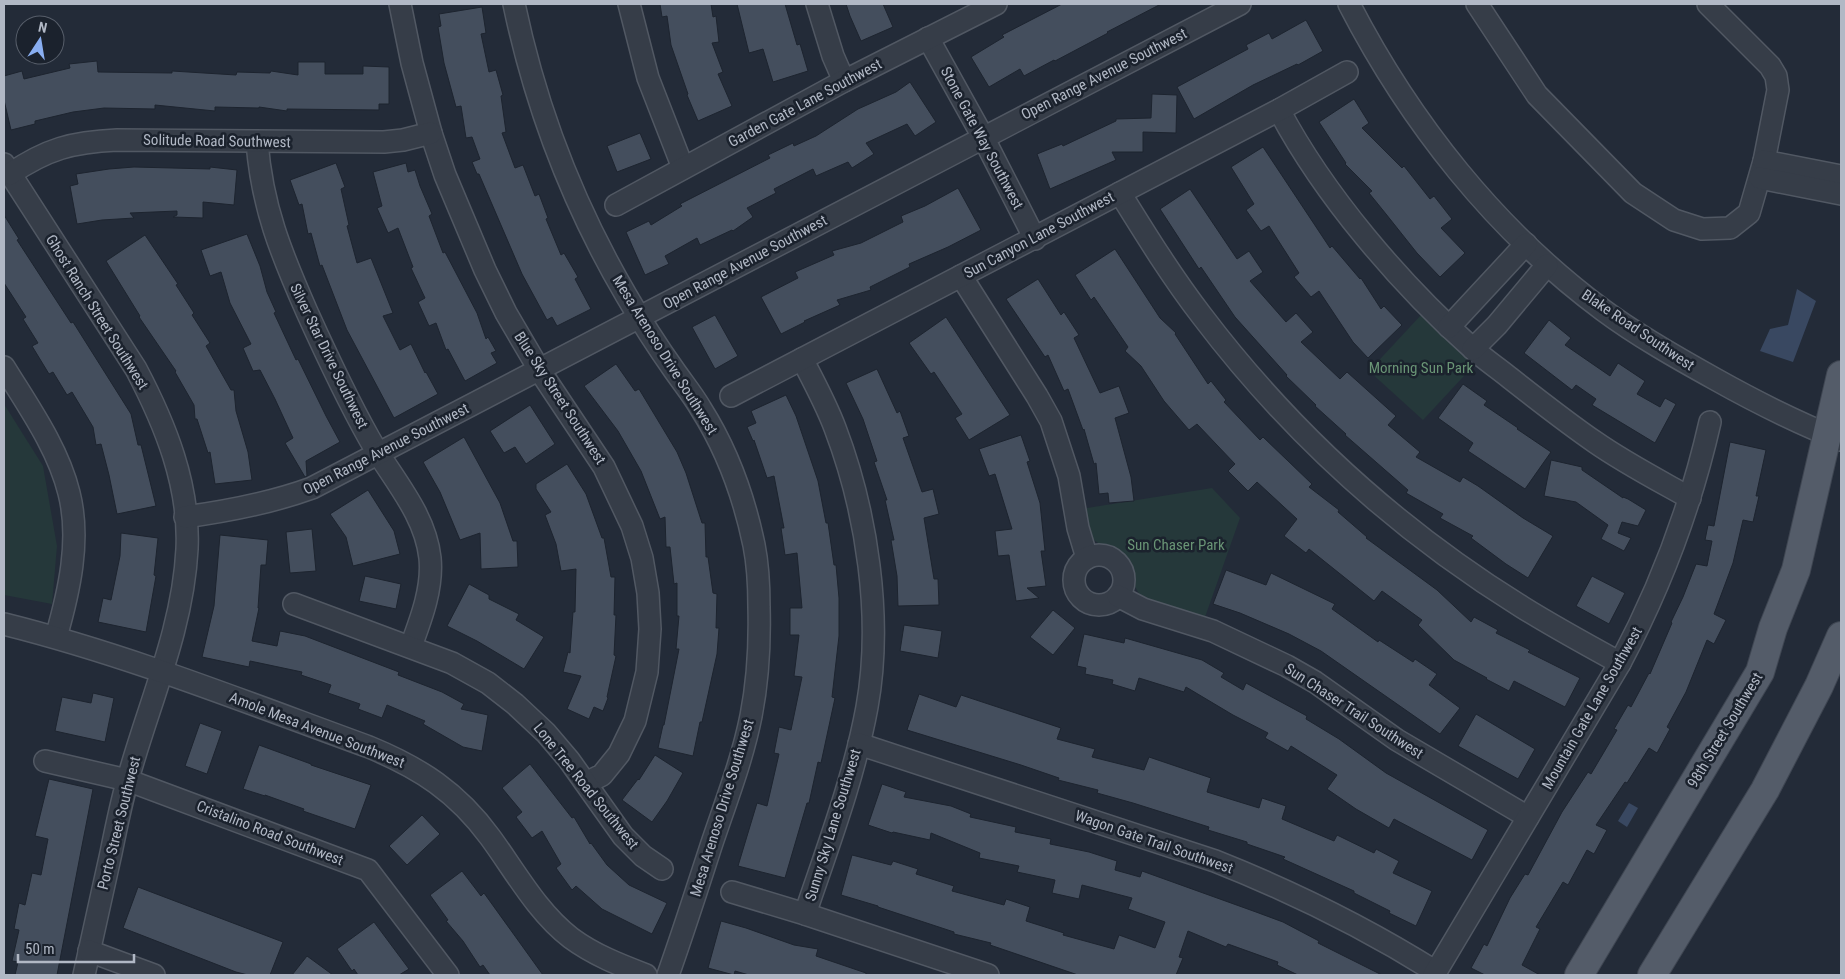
<svg xmlns="http://www.w3.org/2000/svg" width="1845" height="979" font-family="'Roboto Condensed',sans-serif">
<rect width="100%" height="100%" fill="#232b38"/>
<g fill="#25383a">
<path d="M1422 314 1476 363 1423 420 1369 371Z"/>
<path d="M4 404 43 466 57 546 52 604 4 595Z"/>
<path d="M1212 488 1240 518 1204 620 1148 602 1141 597 1134 585 1131 569 1124 558 1116 552 1105 548 1087 535 1081 509Z"/>
</g>
<g fill="#394861">
<path d="M1797 289 1816 301 1793 362 1760 351 1770 329 1788 325Z"/>
<path d="M1629 803 1638 808 1627 827 1618 821Z"/>
</g>
<g fill="#444e5d" stroke="#1d242f">
<path d="M660 4H711L713 17 716 16 719 42 712 43 723 72 718 74 732 106 698 121 687 95 688 94 671 45 667 16 662 17Z"/>
<path d="M737 4H785L797 45 800 44 808 71 773 82 763 49 749 53Z"/>
<path d="M846 4H883L893 27 861 41 850 16Z"/>
<path d="M1062 4H1161L1107 32 1108 33 1055 61 1054 60 1024 76 1020 69 989 87 971 57 1004 37 1002 35Z"/>
<path d="M482 7 486 33 481 34 489 72 496 70 503 95 501 96 506 132 502 133 515 168 523 165 535 196 539 194 548 218 546 219 561 255 564 253 578 277 575 279 591 309 557 326 552 317 547 320 522 274 479 174H477L472 162 480 159 472 137 466 138 461 106 456 107 444 63 438 27 441 26 439 14Z"/>
<path d="M1306 20 1323 51 1298 65 1297 64 1253 85 1194 119 1177 87 1248 49 1246 45 1269 33 1272 39Z"/>
<path d="M97 61 98 72 172 73V71L236 75 237 72 270 73 271 71 298 75V62H325V74H363V66L389 67V104H379V110L287 109V111L259 107V108L215 107V111L155 105V109L104 108 73 112 35 121V124L11 130 4 100V76L22 71 24 79 70 68 69 64Z"/>
<path d="M910 82 936 122 915 136 907 124 866 143 874 154 852 168 848 162 816 176 813 169 774 189 776 193 747 208 753 217 733 231 732 230 700 245 697 238 665 256 669 264 645 275 626 232 649 221 651 225 682 206 680 204 770 158 768 155 793 143 794 146 816 136 858 109 896 92Z"/>
<path d="M1152 94 1177 95 1176 133 1143 132V152H1112L1116 160 1050 189 1037 154 1062 144 1063 146 1116 121V119L1151 118Z"/>
<path d="M1354 99 1369 123 1362 128 1402 168 1404 166 1430 199 1434 196 1452 219 1441 228 1465 253 1440 277 1417 253 1386 214 1369 193 1372 191 1345 164 1346 163 1319 122Z"/>
<path d="M640 133 651 159 617 172 607 146Z"/>
<path d="M1263 147 1330 248 1332 246 1360 279 1361 278 1381 309 1384 306 1402 325 1368 358 1353 342 1319 291 1311 297 1294 277 1299 273 1269 226 1261 231 1246 210 1254 204 1231 167Z"/>
<path d="M336 163 345 187 341 189 349 225 347 226 357 263 371 258 393 313 383 316 400 350 411 344 425 373 426 372 438 394 394 418 347 330 322 265 320 266 311 233 308 234 302 204 299 205 290 180Z"/>
<path d="M406 163 408 172 415 170 420 186 432 214 429 216 443 253 445 252 477 313 486 339 488 337 496 351 491 353 497 363 465 381 448 349 446 350 436 323 429 326 418 302 425 298 411 268 413 267 398 228 388 233 377 208 382 206 373 172Z"/>
<path d="M134 167 210 169V167L237 170 234 205 203 202V218L173 217 177 215V211L130 213 134 218 102 220 77 224 70 186 78 184 76 174 109 169Z"/>
<path d="M958 188 981 230 948 247 909 264 910 267 870 287 871 290 837 300 840 305 804 321 805 322 781 334 761 297 798 278 795 272 834 255 832 251 861 243 903 222 901 216 925 206Z"/>
<path d="M1190 189 1237 259 1249 251 1263 272 1250 281 1286 322 1296 313 1313 332 1301 342 1340 379 1347 372 1396 416 1388 425 1420 452 1416 457 1460 482 1463 477 1478 486 1523 518 1553 536 1528 578 1506 564 1471 538 1473 536 1440 518 1443 514 1406 493 1408 490 1345 435 1346 434 1315 406 1316 405 1286 376 1287 375 1235 317 1201 267 1199 269 1160 209Z"/>
<path d="M4 215 19 239 17 240 71 323 73 322 131 414 138 445H141L156 506 117 514 109 475 101 444 96 445 93 427 72 392 67 395 53 372 49 374 32 346 38 343 23 319 26 317 4 283Z"/>
<path d="M247 234 260 266 267 292 276 312 274 313 296 360 298 359 326 416 340 442 306 461 307 476 305 477 285 443 293 438 275 399 260 370 253 371 243 348 251 344 230 303 221 272 210 276 201 250Z"/>
<path d="M145 235 178 284 176 285 194 313 192 315 210 343 206 346 231 390H234L236 411 248 452 252 480 215 484 210 452 208 453 197 419H195L194 405 175 372 176 371 139 317 140 316 106 261Z"/>
<path d="M1115 249 1160 318 1176 333 1175 334 1208 384 1211 381 1226 400 1224 402 1260 440 1263 437 1312 484 1309 487 1339 510 1338 512 1367 537 1366 538 1437 590 1471 622 1474 617 1498 630 1496 633 1530 650 1528 652 1580 678 1565 707 1514 681 1509 691 1486 679 1487 678 1454 660 1418 625 1422 620 1382 591 1374 601 1309 549 1306 553 1284 536 1297 519 1257 482 1248 491 1228 471 1235 464 1197 424 1189 430 1164 401 1141 366 1125 351 1128 347 1094 297 1091 300 1075 275Z"/>
<path d="M1038 279 1061 315 1064 312 1079 335 1074 338 1100 393 1119 386 1129 413 1115 418 1131 477 1134 501 1109 503 1108 493 1099 494 1096 463 1094 464 1084 429 1083 430 1068 389 1064 391 1048 355 1045 357 1006 299Z"/>
<path d="M715 315 738 356 715 369 692 327Z"/>
<path d="M946 317 1010 415 969 440 955 418 962 414 934 372 931 374 909 343Z"/>
<path d="M1549 320 1571 338 1565 345 1610 376 1618 363 1645 381 1637 394 1660 407 1665 398 1676 404 1655 443 1592 405 1596 399 1576 385 1572 390 1524 353Z"/>
<path d="M616 364 635 391 639 389 677 452 686 473 702 523H705L706 557H708L713 593 717 594 716 628H719L717 654 702 722H700L693 756 658 748 663 725H664L679 649H676L679 616H677V583L674 584 670 547H666L665 517 660 519 641 471 618 431 584 386Z"/>
<path d="M877 369 897 413 900 411 909 436 903 438 922 492 933 489 939 514 924 518 934 579H938L939 605 898 606 897 576 891 540H894L885 500H887L874 462 877 461 863 419 846 383Z"/>
<path d="M1463 384 1487 401 1484 405 1518 428 1517 429 1551 452 1525 489 1468 451 1473 443 1438 418Z"/>
<path d="M786 395 796 416 818 481 826 523H828L834 565H836L839 598V636L832 697 835 698 821 763 818 762 809 803H807L785 878 738 866 757 803 767 806 779 754 774 753 779 727 791 730 802 677 794 676 799 635H790V608H802L797 553 785 555 781 528H784L774 476 767 478 754 440 753 441 747 427 756 423 751 411Z"/>
<path d="M530 405 555 444 526 464 515 447 504 453 490 431Z"/>
<path d="M1021 435 1030 461 1027 462 1040 503 1045 551H1041L1046 586 1027 588 1039 598 1016 601 1009 555 998 556 995 531 1012 529 995 474 989 476 979 449Z"/>
<path d="M464 437 500 503 513 541H517L518 567 481 569 480 533 460 540 440 492 423 462Z"/>
<path d="M1730 442 1766 450 1756 496H1759L1753 522 1743 520 1733 563 1714 614 1726 620 1714 644 1707 640 1686 692 1667 727 1670 729 1657 753 1649 748 1627 783 1625 782 1596 825 1607 830 1594 854 1587 850 1568 885 1563 882 1536 927 1540 929 1522 965 1540 975H1485L1471 968 1484 944 1487 946 1510 898 1525 874 1528 875 1562 812 1588 772 1591 774 1617 730 1614 729 1628 705 1631 707 1649 673 1650 674 1672 623 1671 622 1683 597 1696 564 1707 566 1712 541 1705 540 1708 525 1714 526Z"/>
<path d="M1551 460 1582 467V470L1623 498V497L1628 499 1646 510 1638 526 1622 522 1618 533 1631 538 1624 551 1601 539 1608 525 1576 502 1544 496Z"/>
<path d="M567 464 586 494 602 538H604L611 577H615L614 615H616L614 655 616 656 607 697 608 698 603 711 594 707 589 719 567 709 581 676 563 672 568 652 570 653 573 612H575L576 569 561 571 556 544 545 515 551 512 536 489V484Z"/>
<path d="M368 490 394 531 400 554 353 566 346 537 330 514Z"/>
<path d="M312 529 316 571 290 573 286 532Z"/>
<path d="M121 533 158 538 154 575 156 576 146 632 98 622 103 598 111 600 120 556Z"/>
<path d="M220 535 268 540 266 565H261L258 608H259L252 641 277 646 280 631 305 636 399 672 398 675 442 692 464 704 461 709 488 715 482 751 463 747 423 724 425 721 387 705 382 718 358 709 360 704 328 693 331 685 301 675 302 672 250 661 249 667 202 657 214 606Z"/>
<path d="M1226 570 1266 585 1271 573 1335 604 1332 609 1378 642 1379 640 1413 662 1415 659 1437 674 1429 685 1460 708 1440 734 1321 651 1289 634 1240 613 1213 604Z"/>
<path d="M365 576 401 584 396 609 359 601Z"/>
<path d="M1592 576 1625 593 1609 624 1576 606Z"/>
<path d="M469 584 489 595V599L519 614 516 620 544 637 524 669 477 641 447 626Z"/>
<path d="M1053 610 1075 628 1053 655 1030 637Z"/>
<path d="M904 625 942 631 938 658 900 651Z"/>
<path d="M1084 634 1124 643 1125 638 1202 660 1224 673 1221 677 1243 690 1246 683 1307 716 1306 719 1339 739 1386 773 1488 830 1472 860 1394 819 1389 828 1356 809 1327 789 1337 775 1291 746 1288 751 1265 738 1268 733 1233 715 1186 687 1184 692 1139 678 1135 691 1112 684 1113 680 1085 674 1086 668 1077 666Z"/>
<path d="M93 693 114 698 105 742 55 731 62 697 91 703Z"/>
<path d="M919 694 956 707 961 695 1061 728 1057 739 1095 749 1092 757 1144 770 1149 757 1211 778 1207 792 1259 808 1262 798 1286 806 1282 819 1334 841 1337 835 1374 853 1376 849 1399 861 1393 873 1432 891 1416 926 1389 913 1390 911 1354 893V891L1283 859 1285 857 1247 844V842L1208 830 1209 827 1133 803 1097 793 1098 790 1058 780 1059 778 1021 765 907 730Z"/>
<path d="M1476 714 1535 749 1518 779 1458 746Z"/>
<path d="M200 723 222 731 207 774 185 766Z"/>
<path d="M259 745 311 764V765L371 785 355 829 303 811 304 809 265 795V796L243 789Z"/>
<path d="M655 755 683 773 667 801 652 822 622 800 638 779 639 780Z"/>
<path d="M530 764 572 818 574 817 590 844 591 843 607 865 629 885 667 903 652 934 602 909 576 886 572 890 556 868 561 864 542 831 532 838 516 817 522 812 502 788Z"/>
<path d="M49 779 93 789 57 975H15L18 962 12 961 19 930 14 929 19 903 25 905 32 873 41 875 48 839 35 836Z"/>
<path d="M882 784 906 792 904 797 951 806 971 814 970 817 1016 827 1015 832 1051 839 1050 844 1089 852 1117 861 1115 870 1140 877 1142 871 1256 912 1283 922 1319 941 1318 943 1382 975H1298L1277 965 1278 962 1228 944 1226 947 1188 931 1179 957 1183 958 1176 975H1078L990 945 991 943 954 934V932L878 907V906L841 895 852 855 891 865 893 861 918 869 916 874 954 886 952 891 1004 905 1006 899 1030 907 1026 921 1064 933 1063 935 1114 949 1119 935 1155 948 1165 922 1128 909 1132 898 1082 885 1079 899 1052 893 1055 880 1017 872 1019 866 979 858 980 853 931 833 930 840 893 832 892 833 868 825Z"/>
<path d="M422 815 440 834 407 865 389 846Z"/>
<path d="M462 871 481 896 484 893 543 975H490L483 965 480 967 463 941 446 921 448 920 430 895Z"/>
<path d="M138 887 283 942 270 975H248L236 972 123 928Z"/>
<path d="M721 921 746 928 794 945 818 949 816 956 866 973V975H749L735 971 734 975 708 968Z"/>
<path d="M374 922 409 969 399 975H358L354 969 352 971 337 949Z"/>
<path d="M307 956 333 975H292Z"/>
</g>
<g fill="none" stroke-linecap="round" stroke-linejoin="round">
<defs>
<g id="minor">
<path d="M400 4 412 63 431 133 445 175 485 270 506 313 540 371 604 467 632 526 642 558 648 593 650 629 647 672 635 721 619 754 602 775 586 783"/>
<path d="M514 4C536 109 572 203 626 295 641 321 657 346 674 370 683 383 693 395 701 409 727 450 744 497 754 545 758 565 759 587 759 607 760 644 758 680 751 716 742 761 725 804 711 846 697 889 683 933 668 975"/>
<path d="M629 4 648 78 683 168"/>
<path d="M817 4 833 56 844 81"/>
<path d="M1349 4C1410 122 1495 230 1603 310 1638 336 1677 358 1715 379 1756 402 1798 423 1841 440"/>
<path d="M1477 4 1537 95 1633 193 1674 220 1702 229 1730 228 1749 213 1764 161 1778 90 1776 76 1770 66 1708 4"/>
<path d="M928 38 983 137 1035 239"/>
<path d="M1279 110C1324 195 1400 284 1472 348 1484 359 1498 368 1510 378 1538 400 1566 422 1595 442 1625 463 1658 480 1690 498"/>
<path d="M257 142C262 207 281 253 307 312 326 354 346 397 369 438 390 476 425 512 430 558 433 588 421 619 411 646"/>
<path d="M1764 161 1841 176"/>
<path d="M4 164 136 369C165 424 190 485 187 549 183 629 149 703 128 779 121 803 116 828 111 853 102 894 93 934 84 975"/>
<path d="M10 174C47 149 72 142 117 140L384 142 403 140 431 133"/>
<path d="M1760 178 1841 194"/>
<path d="M1120 193C1146 235 1172 277 1202 316 1290 432 1398 530 1522 607 1554 627 1587 645 1620 663"/>
<path d="M616 205 844 81 996 4"/>
<path d="M961 276 1037 396 1051 421 1069 476 1078 528 1087 558"/>
<path d="M1449 327 1526 244"/>
<path d="M1473 349 1497 325 1547 265"/>
<path d="M802 359C814 382 826 404 835 428 867 512 883 618 867 707 854 778 828 846 805 914"/>
<path d="M4 367C28 406 58 448 69 493 81 540 69 592 56 637"/>
<path d="M731 396 1279 110 1347 72"/>
<path d="M185 517C229 511 271 503 312 488L1240 4"/>
<circle cx="1099" cy="580" r="25"/>
<path d="M1118 596 1143 609 1213 631 1287 666 1315 682 1397 740 1528 817"/>
<path d="M294 604 452 663 488 683 515 704 546 733 569 760 623 836 643 856 662 869"/>
<path d="M4 624C128 655 248 703 369 747 420 768 457 792 490 837 515 871 537 912 571 938 594 955 620 965 646 975"/>
<path d="M859 744 1215 861C1293 892 1366 928 1436 972"/>
<path d="M45 761 127 780 368 870 448 975"/>
<path d="M732 892 805 914 988 975"/>
<path d="M89 951 154 975"/>
<path d="M1434 975 1620 663C1661 586 1691 506 1710 422"/>
</g>
<g id="major">
<path d="M1579 975 1760 672 1773 628 1796 570 1841 375"/>
<path d="M1652 975 1765 790 1819 686 1841 636"/>
</g>
</defs>
<use href="#minor" stroke="#515863" stroke-width="24"/>
<use href="#major" stroke="#3f4652" stroke-width="30"/>
<use href="#minor" stroke="#363d48" stroke-width="21"/>
<use href="#major" stroke="#545c69" stroke-width="28"/>
</g>
<g text-anchor="middle" dominant-baseline="central" stroke-width="5" stroke-linejoin="round" paint-order="stroke">
<g font-size="15" fill="#b1b8c5" stroke="#1b222d">
<text transform="translate(1104 74) rotate(-27)">Open Range Avenue Southwest</text>
<text transform="translate(805 103) rotate(-28)">Garden Gate Lane Southwest</text>
<text transform="translate(982 138) rotate(62)">Stone Gate Way Southwest</text>
<text transform="translate(217 141) rotate(1)">Solitude Road Southwest</text>
<text transform="translate(1039 235) rotate(-28)">Sun Canyon Lane Southwest</text>
<text transform="translate(745 262) rotate(-28)">Open Range Avenue Southwest</text>
<text transform="translate(97 312) rotate(58)">Ghost Ranch Street Southwest</text>
<text transform="translate(1638 330) rotate(34)">Blake Road Southwest</text>
<text transform="translate(665 355) rotate(58)">Mesa Arenoso Drive Southwest</text>
<text transform="translate(329 356) rotate(64)">Silver Star Drive Southwest</text>
<text transform="translate(560 398) rotate(57)">Blue Sky Street Southwest</text>
<text transform="translate(386 449) rotate(-27)">Open Range Avenue Southwest</text>
<text transform="translate(1592 708) rotate(-60)">Mountain Gate Lane Southwest</text>
<text transform="translate(1354 711) rotate(33)">Sun Chaser Trail Southwest</text>
<text transform="translate(317 730) rotate(21)">Amole Mesa Avenue Southwest</text>
<text transform="translate(1725 730) rotate(-59)">98th Street Southwest</text>
<text transform="translate(586 786) rotate(51)">Lone Tree Road Southwest</text>
<text transform="translate(722 808) rotate(-73)">Mesa Arenoso Drive Southwest</text>
<text transform="translate(119 823) rotate(-76)">Porto Street Southwest</text>
<text transform="translate(833 825) rotate(-73)">Sunny Sky Lane Southwest</text>
<text transform="translate(270 833) rotate(21)">Cristalino Road Southwest</text>
<text transform="translate(1154 842) rotate(19)">Wagon Gate Trail Southwest</text>
</g>
<g font-size="15" fill="#699475" stroke="#1b222d">
<text x="1421" y="368">Morning Sun Park</text>
<text x="1176" y="545">Sun Chaser Park</text>
</g>
</g>
<rect width="1845" height="979" fill="none" stroke="#b1b8c5" stroke-width="10"/>
<g transform="translate(40 40) rotate(12)"><circle r="24" fill="#1b222d" stroke="#575e6a"/>
<path d="M0-4L9 19L0 12L-9 19Z" fill="#89aef1"/>
<text y="-8" font-size="14" font-weight="bold" text-anchor="middle" fill="#b1b8c5">N</text>
</g>
<path d="M18 954v8h116v-8" fill="none" stroke="#b1b8c5" stroke-width="2.5"/>
<text x="25" y="954" font-size="15" fill="#b1b8c5" stroke="#1b222d" stroke-width="4" paint-order="stroke">50 m</text>
</svg>
